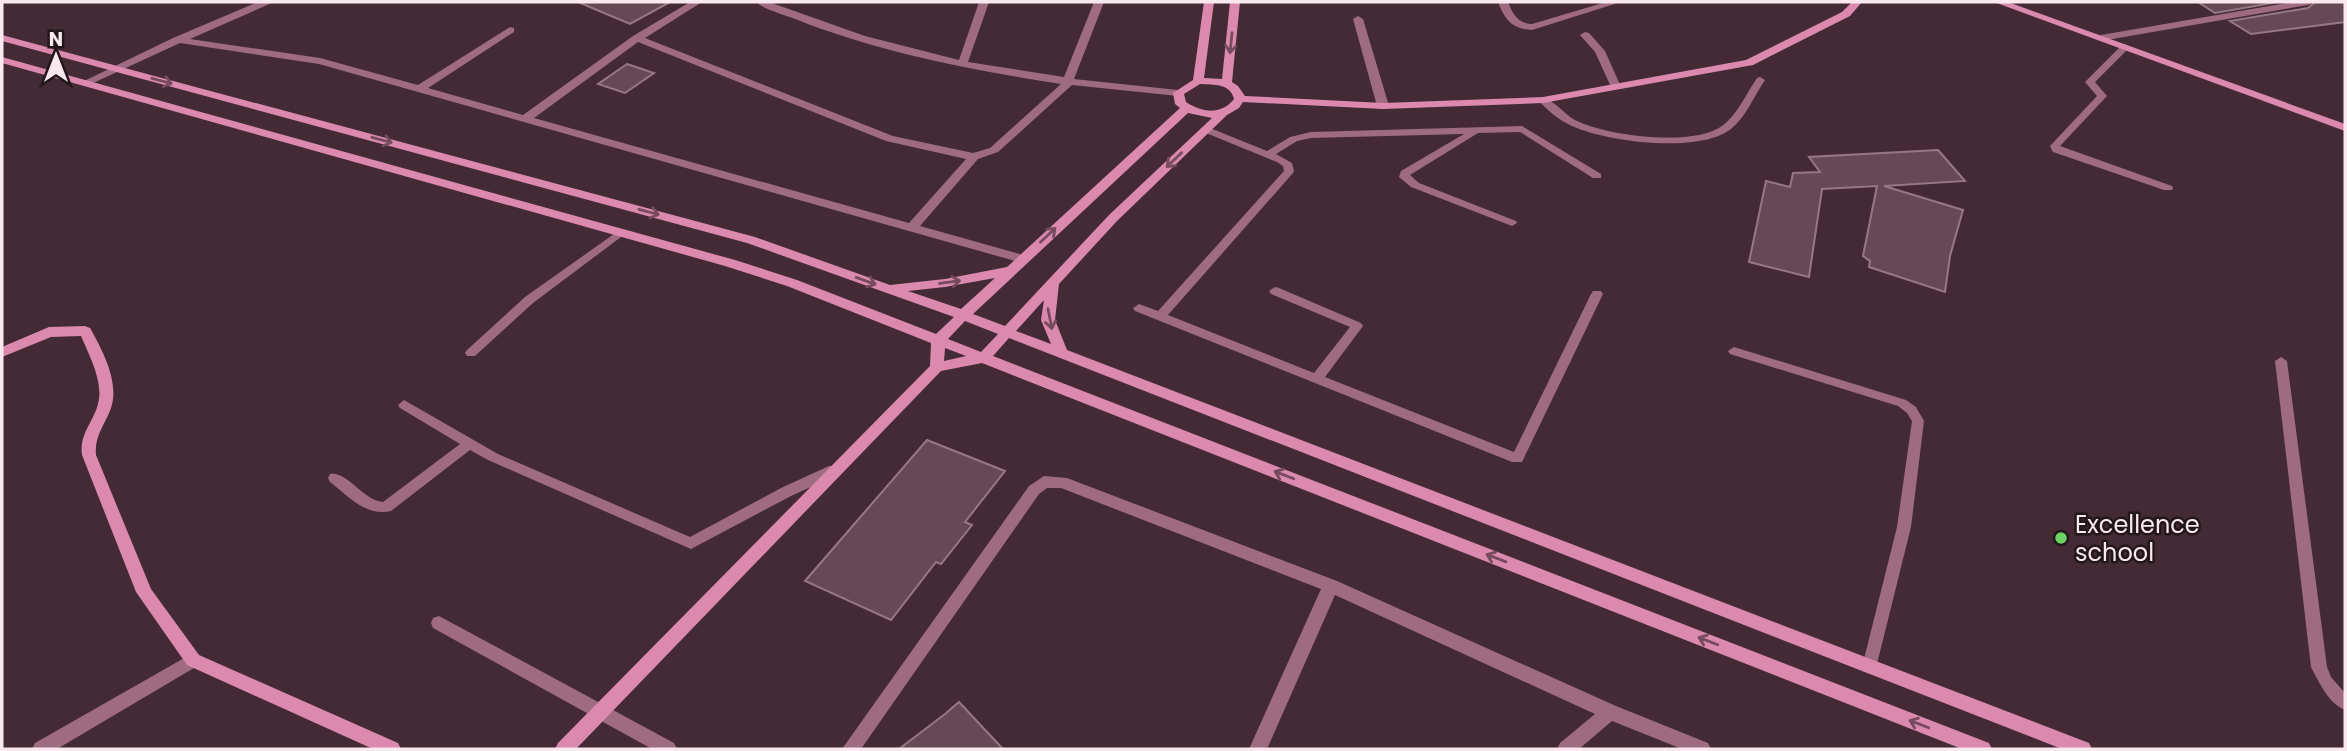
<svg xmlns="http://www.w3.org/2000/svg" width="2347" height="751" font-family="Poppins,sans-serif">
<rect width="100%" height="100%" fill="#432a35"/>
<g fill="#654a56" stroke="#967884" stroke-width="2">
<path d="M578 2H670L630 24Z"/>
<path d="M2198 2H2278L2215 13Z"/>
<path d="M2315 2H2345V22L2251 34 2230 21 2308 8Z"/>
<path d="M627 64 654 73 625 93 598 84Z"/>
<path d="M1938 150 1965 181 1884 186 1963 210 1950 256 1945 292 1869 267 1870 261 1863 256 1877 186 1822 189 1809 277 1749 262 1766 181 1790 187 1793 173 1820 172 1809 157Z"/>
<path d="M927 440 1005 471 965 522 972 525 941 564 936 562 891 620 805 581Z"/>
<path d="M959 702 1003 749H899L945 714Z"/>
</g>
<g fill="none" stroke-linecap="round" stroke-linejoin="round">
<g fill="#9e6b81" fill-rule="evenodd">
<path d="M2125 44 2130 47 2095 82 2107 96 2060 146 2172 186 2173 188 2172 190H2164L2053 152 2050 146 2097 96 2085 82 2122 45Z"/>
<path d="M1760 77 1765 80C1754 96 1746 117 1731 129 1699 154 1607 142 1572 126 1560 121 1547 110 1538 100L1540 98C1552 97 1564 114 1575 120 1605 136 1694 147 1722 126 1738 114 1746 94 1757 78Z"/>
<path d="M1205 126 1267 151 1290 137 1311 132 1522 126 1601 174V178H1593L1520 132 1478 133 1410 175 1419 183 1516 221 1517 223 1512 226 1411 187 1399 177 1401 171 1464 134 1311 138 1297 141 1276 154 1292 163 1294 171 1293 173 1168 315 1314 373 1350 327 1271 294 1269 291 1275 287 1279 288 1361 323 1363 326 1325 377 1514 452 1591 294 1593 291H1601L1603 294 1522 462H1512L1135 311 1133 308 1139 304 1158 311 1284 171 1283 166 1277 162 1201 131 1200 129Z"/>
<path d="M621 229 625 230 626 232 625 234 533 303 475 356H467L465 353 467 350 525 297Z"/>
<path d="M1734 347 1906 400 1916 407 1924 421 1911 527 1875 672 1870 674 1865 672 1862 667 1897 527 1912 421 1907 413 1898 406 1730 354 1728 351Z"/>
<path d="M2281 357 2287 361 2327 667 2331 677 2345 693V710C2328 703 2319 682 2311 667L2275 361Z"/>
<path d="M404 400 498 454 690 537 781 488 829 466H839L841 470 839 474 791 496 691 549 488 460 470 450 391 511C366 517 348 496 330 482L328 478 330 474C348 471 362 500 383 502L460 444 400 408 398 405Z"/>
</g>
<g fill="#9e6b81" fill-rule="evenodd">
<path d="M258 2H274L190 39 320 58 418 85 510 27 514 28V32L428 88 523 115 633 36 690 2H702L645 38 893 136 973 153 990 148 1061 84C971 70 881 53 795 19 783 14 765 10 756 2H769L865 36 959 60 979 2H989L968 62 1064 77 1094 2H1104L1074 79 1178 90 1183 93 1178 96 1072 85 998 152 978 159 920 226 1027 256 1028 259 1022 263 319 64 180 43 91 84 87 85 82 82 173 38ZM638 42 886 141 966 159 909 223 534 118Z"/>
<path d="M1498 2H1508C1513 14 1517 23 1532 24L1606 2H1621L1532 30C1512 29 1505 20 1498 2Z"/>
<path d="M2292 2H2313L2308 5 2101 41 2096 38 2101 35Z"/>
<path d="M1358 16 1363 19 1389 106 1387 108 1383 109 1377 106 1353 19Z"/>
<path d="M1585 32 1589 33 1605 51 1621 87 1620 89H1612L1611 87 1595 52 1580 35Z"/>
<path d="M1044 476 1067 478 1337 581 1616 706 1708 743 1711 749H1682L1612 721 1579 749H1557L1560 743 1595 714 1335 595 1267 749H1249L1321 589 1061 488H1047L1039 494 861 749H842L1029 486Z"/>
<path d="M439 616 674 743 677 749H652L433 628 431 623 433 618Z"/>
<path d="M193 653 199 655 202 660 199 665 57 749H32L35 743Z"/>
</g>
<g fill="#db8aae" fill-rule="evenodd">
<path d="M1204 2H1214L1204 78 1222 79 1230 2H1240L1232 82 1238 86 1245 96 1383 103 1543 97 1746 60 1842 12 1852 2H1862L1850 16 1753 65 1543 103 1383 109 1243 102 1239 108 1227 115 1117 221 1059 284 1055 320 1067 350 2089 743 2092 749H2062L1009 338 993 356 1989 743 1992 749H1962L982 363 941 371 576 749H555L558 743 930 366 931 343 787 286 725 266 2 63V57L735 260 797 280 936 334 954 317 747 243 2 41V35L755 237 890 285 945 279 1007 267 1180 108 1175 104 1173 93 1193 80ZM1200 84C1214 85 1230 83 1234 99 1222 115 1202 113 1186 102L1184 94ZM1188 113 1212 118 1109 215 1005 326 973 314ZM995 278 961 309 908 291 945 287ZM1044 300 1041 320 1051 344 1016 331ZM965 321 998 334 981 352 948 339ZM945 348 966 356 944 361Z"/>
<path d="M1994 2H2008L2345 124V131Z"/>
<path d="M85 326 90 328C102 349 120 383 111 408 105 425 94 436 96 455L151 589 199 655 398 743 401 749H373L187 665 136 592 82 455C79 434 93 423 98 404 104 382 89 355 81 336L51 337 2 357V347L49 327Z"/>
</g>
</g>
<defs><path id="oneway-shaft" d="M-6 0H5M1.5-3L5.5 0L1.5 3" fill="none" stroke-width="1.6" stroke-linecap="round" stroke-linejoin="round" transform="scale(1.75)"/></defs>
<g stroke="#754b5d">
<use href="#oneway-shaft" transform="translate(1231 43) rotate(96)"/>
<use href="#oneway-shaft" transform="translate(162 81) rotate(15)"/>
<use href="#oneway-shaft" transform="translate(382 140) rotate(15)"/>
<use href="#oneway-shaft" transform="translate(1174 160) rotate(136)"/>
<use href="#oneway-shaft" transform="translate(649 212) rotate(15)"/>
<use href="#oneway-shaft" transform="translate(1048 235) rotate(-43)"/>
<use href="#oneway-shaft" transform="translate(866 281) rotate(20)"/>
<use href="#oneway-shaft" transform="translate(950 282) rotate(-8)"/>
<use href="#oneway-shaft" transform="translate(1050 319) rotate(79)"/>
<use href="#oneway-shaft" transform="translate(1284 475) rotate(-159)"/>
<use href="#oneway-shaft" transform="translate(1496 558) rotate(-159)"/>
<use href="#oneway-shaft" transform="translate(1708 641) rotate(-159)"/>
<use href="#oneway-shaft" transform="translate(1919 724) rotate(-159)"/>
</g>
<circle fill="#6cd362" stroke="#22171b" stroke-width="2.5" cx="2061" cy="538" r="7"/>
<g text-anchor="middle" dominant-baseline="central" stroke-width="5" stroke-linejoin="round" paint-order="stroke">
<g font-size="24" fill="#f9e8ee" stroke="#22171b" text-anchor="start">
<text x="2075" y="524">Excellence<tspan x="2075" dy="28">school</tspan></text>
</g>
</g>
<rect width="2347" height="751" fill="none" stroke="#f9e8ee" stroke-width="7"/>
<g transform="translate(56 56)" stroke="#22171b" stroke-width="5" paint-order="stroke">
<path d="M0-5L12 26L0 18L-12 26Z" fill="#f9e8ee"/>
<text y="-10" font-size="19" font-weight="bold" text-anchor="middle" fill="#f9e8ee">N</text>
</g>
</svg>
